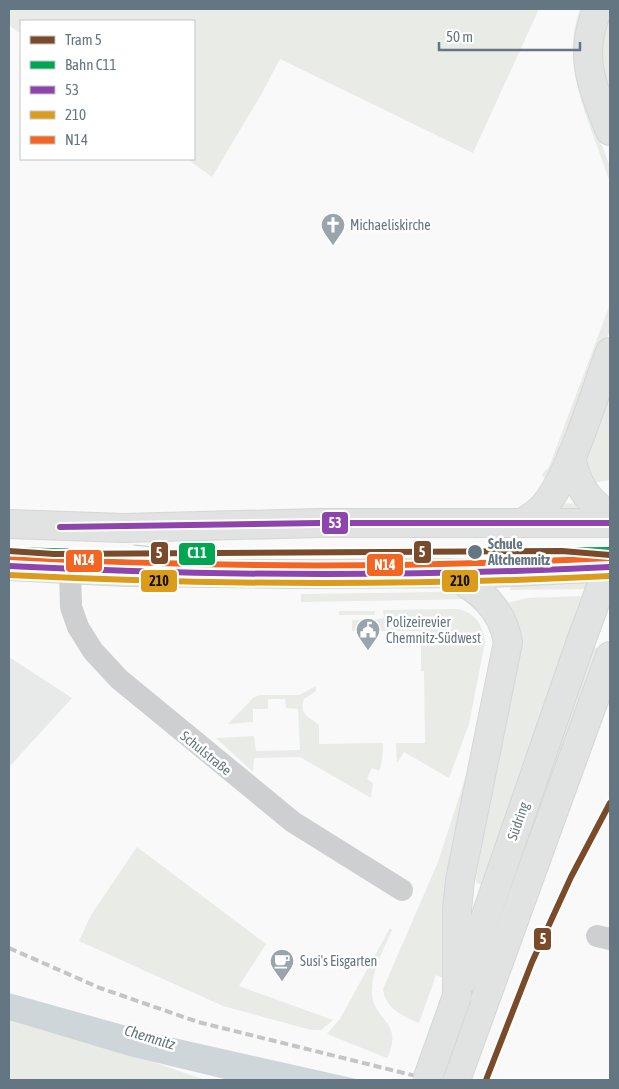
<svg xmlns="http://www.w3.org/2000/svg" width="619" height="1089" font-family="'Asap Condensed',sans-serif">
<rect width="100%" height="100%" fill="#f9f9f9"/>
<path fill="#e8e9e9" d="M9 657 72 698 9 767Z"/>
<g fill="#e8ebe6">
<path d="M9 9H539L473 153 280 59 261 95 212 177 187 159H194V21H21V34L9 25Z"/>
<path d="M580 9H584L583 94 610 167V183C593 127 558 67 580 9Z"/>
<path d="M610 9V131L589 33Z"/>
<path d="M610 304V330L549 485 542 474 549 467Z"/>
<path d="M610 352V480L588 484 574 475Z"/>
<path d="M557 503 582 504 588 510 551 511Z"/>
<path d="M592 580 591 589 510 590V582Z"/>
<path d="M449 592 471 599 301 602V594Z"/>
<path d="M581 596 483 885 477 883 476 879 517 648 501 605 527 598Z"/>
<path d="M455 609C474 610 483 625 485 642L469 724 449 778 404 752 397 763 396 743H425L424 671H421V631H352V620L381 619 384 617 383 610Z"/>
<path d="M375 611 374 615H339V611Z"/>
<path d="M590 648H603L473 1003 467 1000Z"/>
<path d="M316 686V691L304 699C298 715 310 717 319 725V744L383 743 382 761 379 771 372 768 367 779 373 783 371 798 300 757 254 758 253 772 216 738 254 736 256 751 300 750 298 709 286 708 285 699H268V709H253V722L228 724 254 697 261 695H299Z"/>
<path d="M474 751 449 960 443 978 436 975 419 1023C402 1016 385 1008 383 989L438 862Z"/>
<path d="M137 847 266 944 239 986 333 1020 321 1030H311L223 1006 79 941 91 915Z"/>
<path d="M390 928 392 930C384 949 371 971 372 992 372 1021 405 1021 387 1058L327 1034 340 1019Z"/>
<path d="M9 1012 205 1080H9Z"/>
</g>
<path fill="#ced6d9" d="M9 993 152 1033 361 1080H229L129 1056 9 1020Z"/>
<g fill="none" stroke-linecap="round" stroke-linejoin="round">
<defs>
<g id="primary">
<path d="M598 9C577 55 593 88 610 131"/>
<path d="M571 457C577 487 587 499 610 517"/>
<path d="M524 522C531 517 540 512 545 505 572 472 594 394 610 352"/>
<path d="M9 524 124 528 319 523H610"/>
<path d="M9 566 126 572 292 574 491 573 610 567"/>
<path d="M450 573C479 590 502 607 508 642L460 880 457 910V996"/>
<path d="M464 979 580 644"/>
<path d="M456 1080 610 656"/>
</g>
</defs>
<use href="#primary" stroke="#d5d6d7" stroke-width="30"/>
<g stroke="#cecfd0" stroke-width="22">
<path d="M70 569 71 607 78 627 93 651 119 679 293 822 402 890"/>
<path d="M597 936 610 939"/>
</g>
<use href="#primary" stroke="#e1e2e2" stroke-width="28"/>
<path stroke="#c3c5c6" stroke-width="1" d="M134 545 224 554"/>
<path stroke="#c3c5c6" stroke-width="4" stroke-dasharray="8 4" stroke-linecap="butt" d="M9 948 100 988 198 1022 432 1080"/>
<defs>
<g id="primary-bridge">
<path d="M580 644 610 562"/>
<path d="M427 1080 457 996"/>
</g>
</defs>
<use href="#primary-bridge" stroke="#d5d6d7" stroke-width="30" stroke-linecap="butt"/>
<use href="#primary-bridge" stroke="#e1e2e2" stroke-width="28"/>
<defs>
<g id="bus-1">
<path d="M60 527 319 523H610"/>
<path d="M9 566C209 576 410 577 610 567"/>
</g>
<path id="bus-2" d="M9 575C209 585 410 586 610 576"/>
<path id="bus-3" d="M9 557C209 568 410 568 610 558"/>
</defs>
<use href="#bus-1" stroke="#fff" stroke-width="10"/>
<use href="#bus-2" stroke="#fff" stroke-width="10"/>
<use href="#bus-3" stroke="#fff" stroke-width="10"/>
<use href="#bus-1" stroke="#8e44ad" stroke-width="6"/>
<use href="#bus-2" stroke="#da9c1a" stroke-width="6"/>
<use href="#bus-3" stroke="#f26522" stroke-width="6"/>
<defs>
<path id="rail-1" d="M9 551 134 554 610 551"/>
</defs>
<use href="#rail-1" stroke="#fff" stroke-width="11"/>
<use href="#rail-1" stroke="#00a651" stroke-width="8"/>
<defs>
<g id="tram-1">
<path d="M9 551 54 554 562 551 610 555"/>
<path d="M486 1080 532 962 571 877 610 803"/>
</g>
</defs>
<use href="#tram-1" stroke="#fff" stroke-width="10"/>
<use href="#tram-1" stroke="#7a4b2a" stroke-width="6"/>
</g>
<defs>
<symbol id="church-pin" viewBox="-11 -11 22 30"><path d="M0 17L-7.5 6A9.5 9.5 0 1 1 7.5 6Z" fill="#99a4ac" stroke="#fff"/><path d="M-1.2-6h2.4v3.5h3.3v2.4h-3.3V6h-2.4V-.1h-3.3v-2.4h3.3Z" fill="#fff"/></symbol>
<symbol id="civic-pin" viewBox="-11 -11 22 30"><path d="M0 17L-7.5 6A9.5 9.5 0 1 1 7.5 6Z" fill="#99a4ac" stroke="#fff"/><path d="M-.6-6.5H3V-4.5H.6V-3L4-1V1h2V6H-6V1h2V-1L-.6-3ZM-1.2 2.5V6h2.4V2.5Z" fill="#fff"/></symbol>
<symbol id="cafe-pin" viewBox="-11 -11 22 30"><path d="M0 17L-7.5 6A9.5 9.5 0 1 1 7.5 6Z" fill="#99a4ac" stroke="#fff"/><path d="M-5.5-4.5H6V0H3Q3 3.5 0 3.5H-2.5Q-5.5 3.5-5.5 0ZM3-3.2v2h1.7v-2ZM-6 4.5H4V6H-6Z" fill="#fff"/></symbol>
</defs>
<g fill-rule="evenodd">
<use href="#church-pin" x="319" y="211" width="28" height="38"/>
<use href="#civic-pin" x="354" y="616" width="28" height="38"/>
<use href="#cafe-pin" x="268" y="947" width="28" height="38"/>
</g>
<circle fill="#657683" stroke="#fff" stroke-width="2" cx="475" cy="552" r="8"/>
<g text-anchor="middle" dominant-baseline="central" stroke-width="5" stroke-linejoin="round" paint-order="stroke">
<g font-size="14" fill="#657683" stroke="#fff" text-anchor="start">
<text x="350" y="225">Michaeliskirche</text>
<text x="386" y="622">Polizeirevier<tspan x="386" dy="16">Chemnitz-Südwest</tspan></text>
<text x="300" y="961">Susi's Eisgarten</text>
</g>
<g font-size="14" font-weight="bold" fill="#657683" stroke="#fff" text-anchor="start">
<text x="488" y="544">Schule<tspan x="488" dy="16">Altchemnitz</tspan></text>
</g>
<g font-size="14" fill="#657683" stroke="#fff">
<text transform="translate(206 753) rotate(39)">Schulstraße</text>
<text transform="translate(518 821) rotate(-71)">Südring</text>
</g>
<g font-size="15" font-style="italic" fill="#60757c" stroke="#fff">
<text transform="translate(150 1037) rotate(17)">Chemnitz</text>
</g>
</g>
<g stroke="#fff" stroke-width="2">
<rect x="321" y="511" width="28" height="24" rx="5" fill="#8e44ad"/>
<rect x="413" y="540" width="19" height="24" rx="5" fill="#7a4b2a"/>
<rect x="150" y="541" width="19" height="24" rx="5" fill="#7a4b2a"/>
<rect x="178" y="542" width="38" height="24" rx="5" fill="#00a651"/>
<rect x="65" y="549" width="38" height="24" rx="5" fill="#f26522"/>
<rect x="366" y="553" width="38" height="24" rx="5" fill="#f26522"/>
<rect x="140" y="569" width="38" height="24" rx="5" fill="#da9c1a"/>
<rect x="441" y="569" width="38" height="24" rx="5" fill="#da9c1a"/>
<rect x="533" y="927" width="19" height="24" rx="5" fill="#7a4b2a"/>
</g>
<g font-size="14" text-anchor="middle" font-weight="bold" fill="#fff">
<text x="335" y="528">53</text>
<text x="422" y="557">5</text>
<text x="159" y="558">5</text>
<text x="197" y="558">C11</text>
<text x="84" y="565">N14</text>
<text x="385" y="570">N14</text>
<text x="543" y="944">5</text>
</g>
<g font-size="14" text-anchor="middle" font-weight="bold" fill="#111">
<text x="159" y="586">210</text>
<text x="460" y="586">210</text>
</g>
<rect width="619" height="1089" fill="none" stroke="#657683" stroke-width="20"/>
<rect x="20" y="20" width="175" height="140" fill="#ffffff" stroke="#c1c8cd"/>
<rect x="30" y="36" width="25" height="8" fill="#7a4b2a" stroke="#c1c8cd"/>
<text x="65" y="45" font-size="15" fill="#657683">Tram 5</text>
<rect x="30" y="61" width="25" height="8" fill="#00a651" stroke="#c1c8cd"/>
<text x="65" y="70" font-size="15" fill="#657683">Bahn C11</text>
<rect x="30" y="86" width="25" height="8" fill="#8e44ad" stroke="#c1c8cd"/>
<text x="65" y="95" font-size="15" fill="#657683">53</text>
<rect x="30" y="111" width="25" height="8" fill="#da9c1a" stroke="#c1c8cd"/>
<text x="65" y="120" font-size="15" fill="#657683">210</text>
<rect x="30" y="136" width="25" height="8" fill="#f26522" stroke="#c1c8cd"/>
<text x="65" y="145" font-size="15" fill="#657683">N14</text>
<path d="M439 42v8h141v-8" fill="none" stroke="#657683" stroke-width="2.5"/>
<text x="446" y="42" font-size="15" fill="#657683" stroke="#ffffff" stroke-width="4" paint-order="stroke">50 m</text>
</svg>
